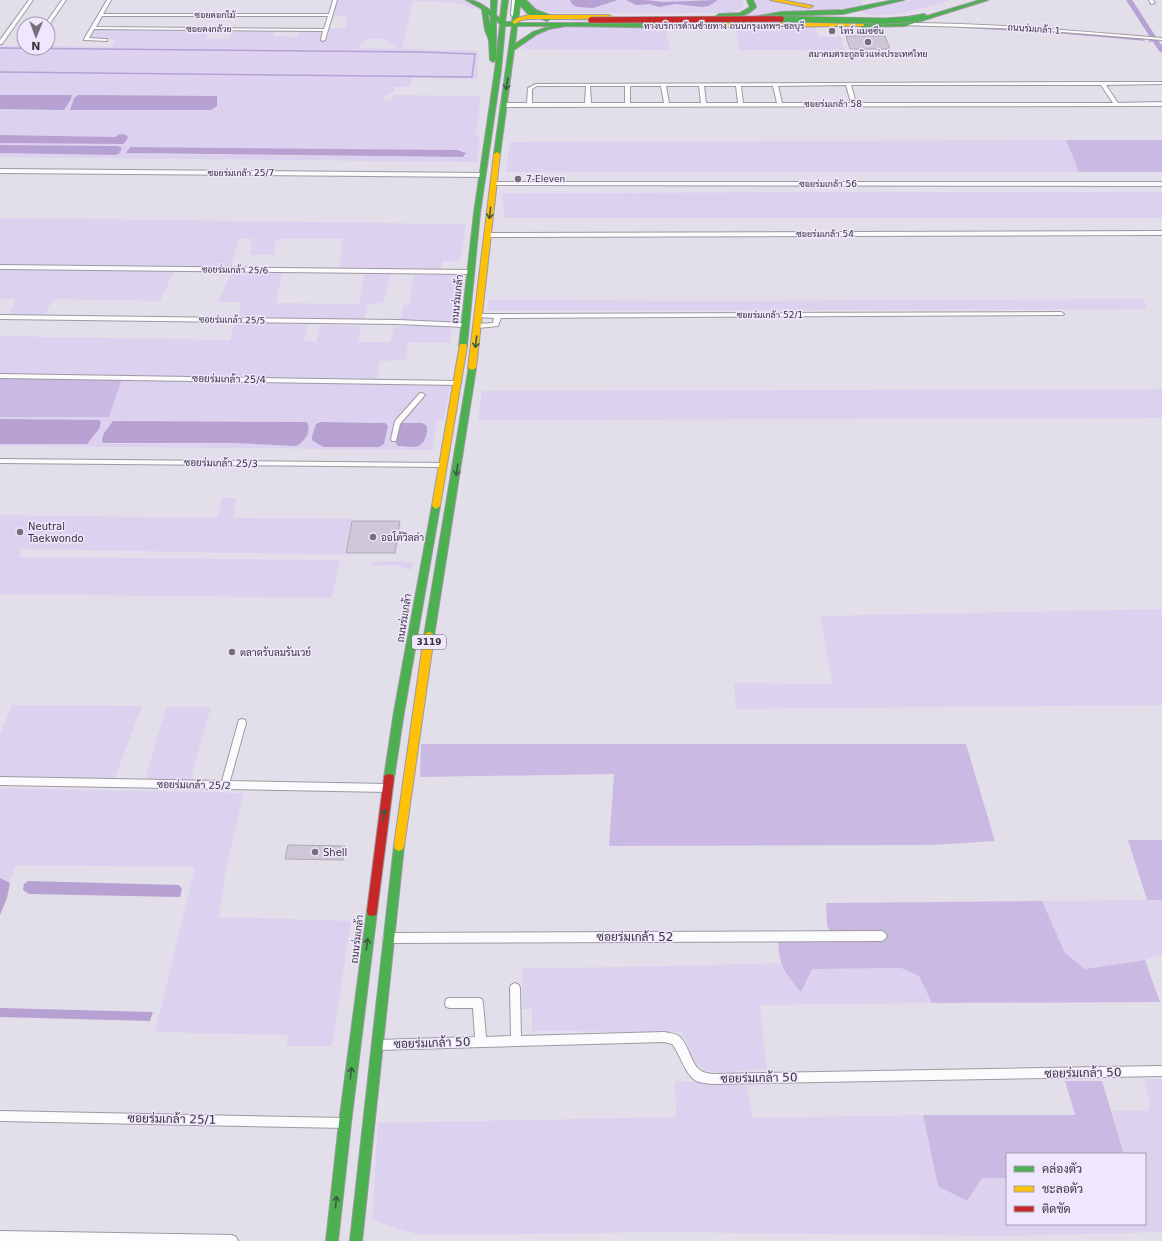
<svg xmlns="http://www.w3.org/2000/svg" width="1162" height="1241" font-family="'DejaVu Sans',Sarabun,sans-serif">
<rect width="100%" height="100%" fill="#e3dfea"/>
<g fill="#ddd1f0" fill-rule="evenodd">
<path d="M336 0H462L471 2 476 6 474 9C458 0 432 2 413 1L402 49 478 51 477 79 412 78 409 87H394L393 93 384 96 385 101H391L393 95 481 96 476 135H480L477 162 0 157V153L115 155 122 148 118 146 0 145V143L122 144 120 134 115 137 0 135V109H63L71 95H0V46H24V48H48V46L111 47 116 39 89 38 94 29 209 30 206 39H228L233 31H275L273 36 297 37 299 31 324 32 326 28H345L348 17 328 15ZM371 39H386L399 49 358 48 366 40ZM216 96 217 106 70 109 74 98ZM130 147 458 150 464 151 466 156 463 157 149 154 128 148Z"/>
<path d="M526 0H742L744 3 743 8 735 11 722 13H553L532 8Z"/>
<path d="M752 0H866L861 1 862 5 831 10 787 11 719 21 571 22 570 20 740 16 755 10 756 7Z"/>
<path d="M914 0H952C933 5 878 23 862 12L868 9Z"/>
<path d="M560 27 666 28 670 50 523 49 525 39 539 32Z"/>
<path d="M735 27H816L819 37H841L845 50H740Z"/>
<path d="M1066 140 1079 172H506L510 142Z"/>
<path d="M1162 192V218H504L503 193Z"/>
<path d="M0 218C155 219 310 223 466 224L460 261H442L441 269H339L343 239H276L274 255H250L252 239 239 238 231 268 176 267 160 301 53 299 44 316 8 315 16 299H0Z"/>
<path d="M231 272 282 273 276 303 359 304 365 273H391L383 303 368 304 364 320 237 319 242 302H218Z"/>
<path d="M414 275H459L453 320 448 321 401 320 403 305 409 304Z"/>
<path d="M1144 299 1147 309 487 311 489 300 729 301Z"/>
<path d="M235 322 308 323 304 341 316 342 320 325 361 326 358 342H390L394 326H452L450 343 408 342 406 360 380 361 377 379 0 374V336L230 340Z"/>
<path d="M122 379 450 385 444 421H437L432 450 0 446V444H87L99 420 0 419V417H109ZM205 421 307 422 309 425 295 446 235 443 104 444ZM321 422H373L388 426 384 444 379 447H323L312 440V436L316 424Z"/>
<path d="M1162 389V418L478 420 482 391Z"/>
<path d="M222 498H236L234 518 352 519 345 555 22 549 19 557 340 560 332 598 0 594V515L217 518Z"/>
<path d="M372 561 413 562 411 570 396 565 371 566Z"/>
<path d="M1162 609V705L736 709 734 683 833 684 820 616Z"/>
<path d="M12 705 142 706 114 780 0 777V735Z"/>
<path d="M166 707H211L190 781 145 780Z"/>
<path d="M0 788 244 793 226 867 219 917 351 921 332 1046H287L288 1035 155 1032 195 867 16 865 9 883 0 878Z"/>
<path d="M1162 900V955L1145 960 1085 969 1065 953 1042 901Z"/>
<path d="M781 963 785 973 812 969 901 968 919 976 932 1003 760 1005 767 1069 726 1072 704 1071 692 1056 682 1032 532 1031V1009H522V968L634 967Z"/>
<path d="M1144 1079H1162V1232L1002 1236 662 1232 465 1235 416 1234 372 1220 378 1123 676 1117 675 1081 747 1086 752 1118 923 1115 938 1186 982 1178H1007V1224H1145V1154H1124L1112 1111H1148L1150 1104Z"/>
</g>
<g fill="#cab9e2">
<path d="M1066 140H1162V172H1079Z"/>
<path d="M0 378 122 379 109 417H0Z"/>
<path d="M421 744H966L995 841 933 845 609 846 614 774 420 777Z"/>
<path d="M1128 840H1162V900H1147Z"/>
<path d="M1042 901 1065 953 1085 969 1145 960 1160 1002 932 1003 919 976 901 968 812 969 801 992C783 971 779 965 778 937L832 935 827 926 826 903Z"/>
<path d="M1065 1081H1102L1124 1154H1007V1178H982L967 1201 938 1186 923 1115H1075Z"/>
</g>
<g fill="#b6a1d2">
<path d="M570 0H644L664 2 716 0 717 1 708 6 702 7 675 4 659 7 649 4 636 5 626 0H618L593 8 577 7 572 4Z"/>
<path d="M0 95H72L71 99 64 110 0 109Z"/>
<path d="M78 95 217 96V106L211 110H70L74 98Z"/>
<path d="M120 134 126 135 128 137 126 141 123 144 0 143V135L115 137Z"/>
<path d="M0 145 118 146 122 148 119 154 115 155 0 153Z"/>
<path d="M130 147 458 150 466 153 463 157 126 153Z"/>
<path d="M0 419 99 420 101 422 99 429 87 444H0Z"/>
<path d="M113 421 307 422C312 432 304 443 295 446L235 443H103L102 440 104 433Z"/>
<path d="M321 422 385 423 388 426 384 444 379 447H323L312 440V436L316 424Z"/>
<path d="M401 423H422L427 426C427 430 427 432 426 436 421 451 412 446 398 446L396 443 398 430Z"/>
<path d="M0 878 10 883 7 898 0 915Z"/>
<path d="M28 881 179 885 182 889 180 897 29 894 23 890 24 884Z"/>
<path d="M0 1008 153 1012 150 1021 0 1017Z"/>
</g>
<g fill="none" stroke-linecap="round" stroke-linejoin="round">
<g stroke="#b6a1d2" stroke-width="1.5">
<path d="M960 27 1052 32 1144 40"/>
<path d="M1149 41H1156"/>
<path d="M0 48 420 52 475 54 472 77 0 72"/>
</g>
<path fill="#b6a1d2" fill-rule="evenodd" d="M1126 0H1132L1162 46V53L1159 51Z"/>
</g>
<g fill="#cdc7d8" stroke="#aeabb4">
<path d="M846 36H885L890 49H850Z"/>
<path d="M352 521H400L395 553H346Z"/>
<path d="M288 845 345 846 343 860 285 859Z"/>
</g>
<g fill="none" stroke-linecap="round" stroke-linejoin="round">
<defs>
<g id="street">
<path d="M29 0H33L2 44H0V40Z"/>
<path d="M62 0H66L49 25 45 24Z"/>
<path d="M107 0H111L103 14H329L333 0H337L325 40 323 41 321 40 323 31 94 29 89 38 105 39H107V41L84 40V39ZM102 16H328L324 29 96 27Z"/>
<path d="M512 0H516L515 15 513 16 511 15Z"/>
<path d="M1149 0H1153L1155 3 1151 4Z"/>
<path d="M905 23C991 23 1076 31 1162 38V40L1025 29 903 25V23Z"/>
<path d="M1103 82H1162V84L1106 85 1118 103 1162 102V106L503 107 500 105 503 103H527L528 88 536 84ZM846 85 851 103H782L778 86ZM851 85H1101L1113 103H856ZM537 86H586L585 103H532V89ZM590 86H625V103H591ZM630 86H661L664 103H630ZM666 86H699L701 103H669ZM704 86H736L738 103H706ZM741 86H773L777 103H743Z"/>
<path d="M0 169 482 173 485 175 482 177 0 173Z"/>
<path d="M493 182H1162V186L491 185 490 184Z"/>
<path d="M1162 231V235L488 237 485 235 488 233Z"/>
<path d="M0 265 471 270 474 272 471 274 0 269Z"/>
<path d="M1061 312 1064 314 1063 315 501 318 498 326 478 328 475 326 478 324 493 323 494 318 477 317V315L479 314Z"/>
<path d="M0 315 398 320 465 323 468 325 465 327 398 324 0 319Z"/>
<path d="M0 374 458 381 461 383 458 385 0 378Z"/>
<path d="M420 393H422L425 395 400 424 396 441H392L391 439 395 421Z"/>
<path d="M0 459 442 463 446 465 442 467 0 463Z"/>
<path d="M242 719 245 720 246 723 230 781 388 784 391 785 392 788 391 791 388 792 0 785V777L222 781 238 723 239 720Z"/>
<path d="M882 931 885 933 887 936 885 939 882 941 388 943 385 941 383 938 385 935 388 933Z"/>
<path d="M515 983 519 985 520 988 521 1036 664 1032C669 1033 675 1033 679 1036 689 1044 691 1067 703 1072 705 1073 709 1073 712 1074L1162 1066V1076L712 1084C707 1083 701 1083 696 1081 685 1074 680 1054 672 1044L664 1042 377 1050 373 1049 372 1045 373 1041 377 1040 475 1037 473 1008H450L446 1007 445 1003 446 999 450 998H478L482 999 483 1003 486 1037 511 1036 510 988 511 985Z"/>
<path d="M0 1111 345 1118 349 1119 350 1123 349 1127 345 1128 0 1121Z"/>
<path d="M0 1231 232 1235 236 1237 238 1241H0Z"/>
</g>
<g id="fast">
<path d="M466 0C477 0 483 5 491 11V0H497L496 15 500 19 502 0H508L505 22H512L515 0H526L536 10 550 15 547 17 533 12 550 19 547 21 528 14 520 5 518 23H700L737 20 781 12 843 10 894 0H904L843 14 781 16 715 27 687 28 566 26 549 29 537 34 514 50 500 154 497 156 494 154 512 26H505L501 70 480 213 467 346 463 348 459 346 474 213 495 70 500 24 496 20V60L493 62 490 60 489 40 485 30 482 9ZM488 14 491 16 490 27ZM517 26H551L533 32 515 44Z"/>
<path d="M747 0H753L756 7C748 16 727 22 716 16L719 14 740 13 750 7Z"/>
<path d="M980 0H988L905 26 862 27 859 25 862 23 905 22 919 18 899 21 896 19 924 14 927 16Z"/>
<path d="M469 366H475L476 368 434 636 432 639H426L424 636Z"/>
<path d="M436 503 440 506 404 712 394 778 393 781 389 782 385 781 384 778 394 712 432 506Z"/>
<path d="M399 841 403 843 404 846 362 1241H350L394 846 395 843Z"/>
<path d="M372 906 376 907 377 911 351 1123 338 1241H326L339 1123 367 911 368 907Z"/>
</g>
<g id="slow">
<path d="M770 0H782L813 6 810 8Z"/>
<path d="M529 15H609L612 17 609 19H529L521 20 515 24 512 22 517 18Z"/>
<path d="M862 23 864 24V26L715 27 712 25 715 23Z"/>
<path d="M497 152 500 154 476 368 472 370 468 368 494 154Z"/>
<path d="M460 344H466L467 346 440 506 436 509 432 506Z"/>
<path d="M429 632 432 633 434 636 404 846 403 849 399 851 395 849 394 846 424 636 426 633Z"/>
</g>
<path id="jam" d="M389 774 393 775 394 778 377 911 376 915 372 916 368 915 367 911 384 778 385 775Z"/>
</defs>
<use href="#street" stroke="#9d9aa2" stroke-width="2"/>
<use href="#fast" stroke="#9d9aa2" stroke-width="2"/>
<use href="#slow" stroke="#9d9aa2" stroke-width="2"/>
<use href="#jam" stroke="#9d9aa2" stroke-width="2"/>
<use href="#street" fill="#fbfafc" fill-rule="evenodd"/>
<use href="#fast" fill="#4caf50" fill-rule="evenodd"/>
<use href="#slow" fill="#ffc107" fill-rule="evenodd"/>
<use href="#jam" fill="#c62828" fill-rule="evenodd"/>
<defs>
<path id="fast-bridge" d="M781 19 885 21 915 19"/>
<path id="jam-bridge" d="M591 20 781 19"/>
</defs>
<use href="#fast-bridge" stroke="#9d9aa2" stroke-width="7" stroke-linecap="butt"/>
<use href="#jam-bridge" stroke="#9d9aa2" stroke-width="7" stroke-linecap="butt"/>
<use href="#fast-bridge" stroke="#4caf50" stroke-width="5.5"/>
<use href="#jam-bridge" stroke="#c62828" stroke-width="5.5"/>
</g>
<defs><path id="oneway-shaft" d="M-6 0H5M1.5-3L5.5 0L1.5 3" fill="none" stroke-width="1.6" stroke-linecap="round" stroke-linejoin="round"/></defs>
<g stroke="#3e5943">
<use href="#oneway-shaft" transform="translate(507 84) rotate(99)"/>
<use href="#oneway-shaft" transform="translate(490 213) rotate(96)"/>
<use href="#oneway-shaft" transform="translate(476 342) rotate(97)"/>
<use href="#oneway-shaft" transform="translate(457 470) rotate(99)"/>
<use href="#oneway-shaft" transform="translate(384 815) rotate(-82)"/>
<use href="#oneway-shaft" transform="translate(367 944) rotate(-83)"/>
<use href="#oneway-shaft" transform="translate(351 1073) rotate(-83)"/>
<use href="#oneway-shaft" transform="translate(336 1202) rotate(-84)"/>
</g>
<g fill="#74707a" stroke="#efe7fd" stroke-width="1.5">
<circle cx="832" cy="31" r="4"/>
<circle cx="868" cy="42" r="4"/>
<circle cx="518" cy="179" r="4"/>
<circle cx="20" cy="532" r="4"/>
<circle cx="373" cy="537" r="4"/>
<circle cx="232" cy="652" r="4"/>
<circle cx="315" cy="852" r="4"/>
</g>
<g text-anchor="middle" dominant-baseline="central" stroke-width="3" stroke-linejoin="round" paint-order="stroke">
<g font-size="9" fill="#38343d" stroke="#efe7fd">
<text x="215" y="15">ซอยดอกไม้</text>
<text x="724" y="26">ทางบริการด้านซ้ายทาง ถนนกรุงเทพฯ-ชลบุรี</text>
<text x="209" y="29">ซอยดงกล้วย</text>
<text transform="translate(1034 29) rotate(4)">ถนนร่มเกล้า 1</text>
<text x="833" y="104">ซอยร่มเกล้า 58</text>
<text x="241" y="173">ซอยร่มเกล้า 25/7</text>
<text x="828" y="184">ซอยร่มเกล้า 56</text>
<text x="825" y="234">ซอยร่มเกล้า 54</text>
<text transform="translate(235 270) rotate(1)">ซอยร่มเกล้า 25/6</text>
<text x="770" y="315">ซอยร่มเกล้า 52/1</text>
<text transform="translate(232 320) rotate(1)">ซอยร่มเกล้า 25/5</text>
</g>
<g font-size="9" fill="#38343d" stroke="#efe7fd" text-anchor="start">
<text x="840" y="31">ไทร์ แมชชีน</text>
<text x="868" y="54" text-anchor="middle">สมาคมตระกูลจิวแห่งประเทศไทย</text>
<text x="526" y="179">7-Eleven</text>
</g>
<rect fill="#efe7fd" stroke="#6f6a77" stroke-width="1" x="412" y="635" width="34" height="14" rx="3"/>
<g font-size="9" font-weight="bold" fill="#38343d">
<text x="429" y="642">3119</text>
</g>
<g font-size="10" fill="#38343d" stroke="#efe7fd">
<text transform="translate(457 299) rotate(-84)">ถนนร่มเกล้า</text>
<text transform="translate(229 379) rotate(1)">ซอยร่มเกล้า 25/4</text>
<text transform="translate(221 463) rotate(1)">ซอยร่มเกล้า 25/3</text>
<text transform="translate(404 618) rotate(-81)">ถนนร่มเกล้า</text>
<text transform="translate(194 785) rotate(1)">ซอยร่มเกล้า 25/2</text>
<text transform="translate(357 939) rotate(-83)">ถนนร่มเกล้า</text>
</g>
<g font-size="10" fill="#38343d" stroke="#efe7fd" text-anchor="start">
<text x="28" y="526">Neutral<tspan x="28" dy="12">Taekwondo</tspan></text>
<text x="381" y="537">ออโต้วิลล่า</text>
<text x="240" y="652">ตลาดรับลมรันเวย์</text>
<text x="323" y="852">Shell</text>
</g>
<g font-size="12" fill="#38343d" stroke="#efe7fd">
<text x="635" y="937">ซอยร่มเกล้า 52</text>
<text transform="translate(432 1043) rotate(-2)">ซอยร่มเกล้า 50</text>
<text transform="translate(1083 1073) rotate(-1)">ซอยร่มเกล้า 50</text>
<text transform="translate(759 1078) rotate(-1)">ซอยร่มเกล้า 50</text>
<text transform="translate(172 1119) rotate(1)">ซอยร่มเกล้า 25/1</text>
</g>
</g>
<rect x="1006" y="1153" width="140" height="72" fill="#efe7fd" stroke="#a69fb0"/>
<rect x="1014" y="1166" width="20" height="6" fill="#4caf50" stroke="#a69fb0"/>
<text x="1042" y="1173" font-size="12" fill="#38343d">คล่องตัว</text>
<rect x="1014" y="1186" width="20" height="6" fill="#ffc107" stroke="#a69fb0"/>
<text x="1042" y="1193" font-size="12" fill="#38343d">ชะลอตัว</text>
<rect x="1014" y="1206" width="20" height="6" fill="#c62828" stroke="#a69fb0"/>
<text x="1042" y="1213" font-size="12" fill="#38343d">ติดขัด</text>
<g transform="translate(36 36) rotate(181)"><circle r="19" fill="#efe7fd" stroke="#a69fb0"/>
<path d="M0-3L7 15L0 10L-7 15Z" fill="#74707a"/>
<text y="-6" font-size="11" font-weight="bold" text-anchor="middle" fill="#38343d">N</text>
</g>
</svg>
